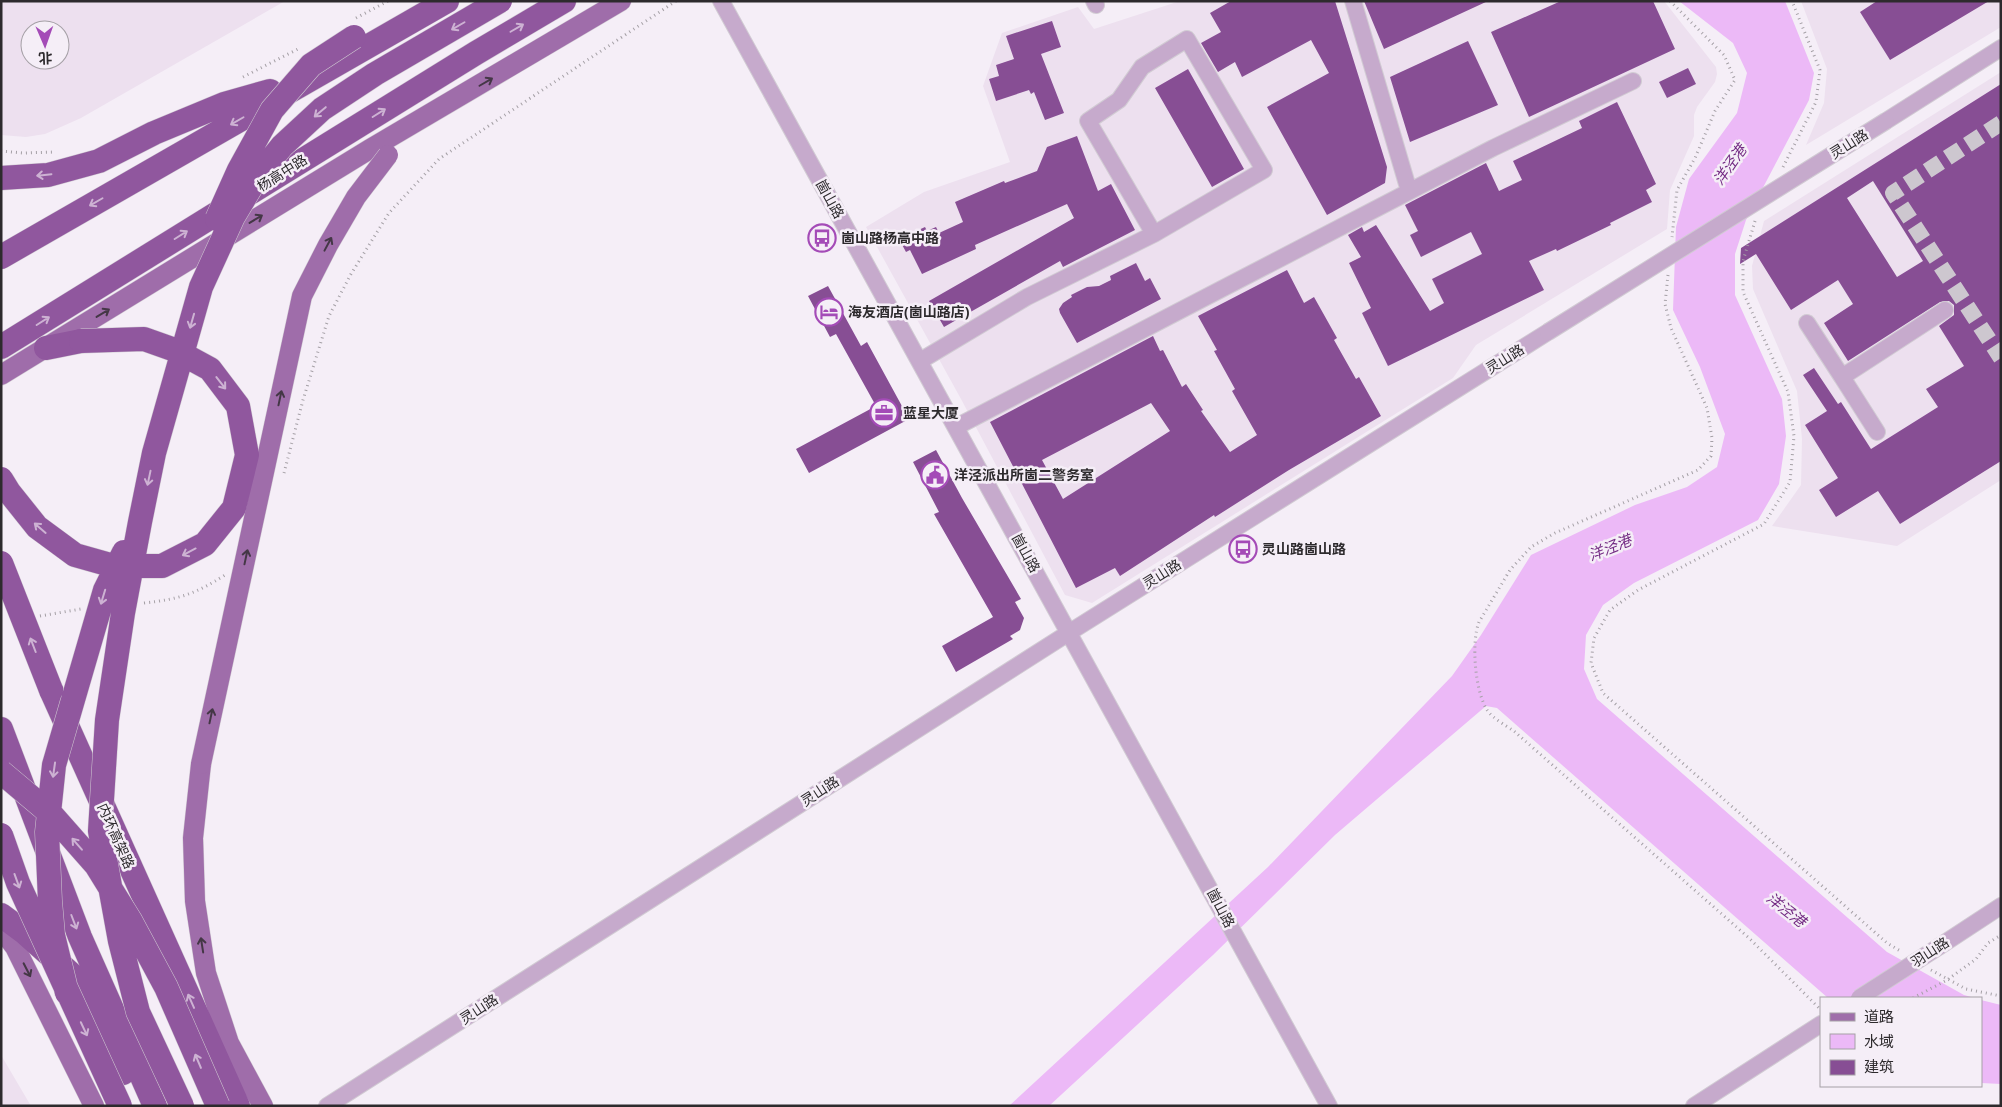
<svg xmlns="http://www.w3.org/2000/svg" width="2002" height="1107" font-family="'Open Sans','Noto Sans SC',sans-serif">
	<rect width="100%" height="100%" fill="#f5eef7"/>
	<path fill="#ede0ef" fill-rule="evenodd" d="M1,1H285L81,118L45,134L26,137L1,135ZM30,30H60V60H30Z
		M1180,1H1664L1716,67L1717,74L1715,82L1697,107L1694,115V136L1670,190L1667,229L1476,345L1453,378L1092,603L1065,595L961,399L866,227L924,192L1010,162L983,86L1002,33L1078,7L1094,29Z
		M1801,1H2001V27L1806,145L1824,103L1827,69Z
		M2001,72V480L1897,546L1772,526L1801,485L1802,439L1797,391L1753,289L1752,266L1764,221Z
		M1,1055L31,1106H1Z"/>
	<path fill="#ecb9f7" d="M1679,1H1785L1814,73L1809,100L1746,220L1735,254V295L1782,399L1786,436L1779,484L1758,520L1634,583L1603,605L1586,635L1584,669L1597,699L1887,952L1964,995L1975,998H1828L1497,708L1486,706L1335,835L1213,955L1049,1106H1009L1268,867L1452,676L1481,635L1531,555L1635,505L1687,487L1717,467L1725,434L1700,367L1673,310L1676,227L1689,179L1737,113L1747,73L1733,43Z
		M1981,1000L2001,1005V1084L1981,1083Z"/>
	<path fill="#874e94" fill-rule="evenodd" d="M1231,1H1335L1387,167L1385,183L1327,215L1267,107L1329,73L1311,40L1242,77L1235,62L1218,72L1201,43L1221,32L1210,13Z
		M1364,1H1488L1384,49Z
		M1561,1H1653L1675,49L1529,117L1491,32Z
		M1877,1H1989L1890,60L1860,12Z
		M1052,21L1061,47L1041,54L1064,113L1045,120L1034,92L1031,94L1029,90L996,101L989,79L999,76L996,65L1014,59L1006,36Z
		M1468,41L1498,105L1410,142L1390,77Z
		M1688,68L1696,84L1667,98L1659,82Z
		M1188,69L1244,169L1212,187L1155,88Z
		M2001,84V461L1900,524L1878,491L1836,517L1819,490L1838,478L1805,425L1827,411L1803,375L1814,368L1838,404L1841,402L1871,449L1938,407L1926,389L1964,366L1939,326L1954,315V305L1949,301L1940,302L1848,361L1824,323L1853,304L1838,280L1791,310L1756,254L1740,264L1741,248ZM1873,181L1923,261L1897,277L1847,198Z
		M1617,102L1656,184L1646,190L1652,202L1610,223L1611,225L1557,251L1556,249L1529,261L1544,290L1388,366L1362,313L1371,308L1349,263L1361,257L1348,235L1362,227L1364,232L1376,225L1430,311L1444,303L1432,279L1482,254L1471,232L1421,257L1410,235L1418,231L1405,205L1486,163L1499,191L1522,180L1513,161L1582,128L1579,121Z
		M1077,136L1098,191L1111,184L1135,230L1063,267L1060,261L944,327L929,301L1074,218L1067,204L975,245L976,249L922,274L910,250L906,252L899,239L925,227L927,231L936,227L939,233L963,222L955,202L1004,181L1005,183L1037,171L1047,147Z
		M1136,263L1145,281L1150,278L1161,299L1077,343L1060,313L1059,309L1063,303L1072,297L1071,295L1087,287L1099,286L1111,280L1110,276Z
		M1287,270L1304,303L1314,297L1337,338L1334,340L1356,379L1359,377L1381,416L1289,470L1215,517L1214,515L1120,576L1115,568L1076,588L990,422L1153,336L1160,351L1163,350L1182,387L1186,384L1203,410L1201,411L1230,452L1257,435L1232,391L1235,389L1214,351L1217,350L1198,316ZM1151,403L1170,431L1063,499L1042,460Z
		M828,286L861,346L867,342L909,419L809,473L796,449L876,406L836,334L830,337L808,296Z
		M936,450L962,498L1021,599L1015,602L1024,618L1020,630L1010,636L1013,639L956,672L942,646L993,617L934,514L939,512L913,462Z"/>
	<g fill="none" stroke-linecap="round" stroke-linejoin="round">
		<path stroke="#cdc7cf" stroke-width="16" stroke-dasharray="16 8" stroke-linecap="butt" d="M2001,123L1893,193L2001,358"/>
		<g stroke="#d1cbd3" stroke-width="18">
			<path id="minor" d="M721,1L1329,1106
				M1094,1L1096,5
				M1353,1L1409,191
				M1886,121L2001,48
				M1807,323L1842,377
				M920,361L1027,297L1154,234L1264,170L1187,39L1142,67L1119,100L1088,121L1154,234
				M956,427L1493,148L1633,81
				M1877,432L1842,377L1945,310
				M1940,946L2001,906
				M327,1106L1070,632L1548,332
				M1694,1106L1821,1024"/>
		</g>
		<g stroke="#d1cbd3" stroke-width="21">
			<path id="major" d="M1,375L370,149L621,1
				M201,764L193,838L195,901L206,973L229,1043L263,1106
				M1,929L15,947L94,1106"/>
		</g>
		<g stroke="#d1cbd3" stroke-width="25">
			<path id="highway" d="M1,178L48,175L99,161L154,133L224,104L270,91
				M1,257L447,1
				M1,347L476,53L564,1
				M46,348L81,341
				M51,690L238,1106
				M1,729L80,937L155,1106
				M1,915L24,932L71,974L94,1014L123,1073"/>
		</g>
		<path stroke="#a5a0a6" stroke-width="3" stroke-dasharray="1 4" stroke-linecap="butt" d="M1670,1L1724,55L1735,80L1715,111L1695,158L1677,190L1672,237
			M356,18L388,1
			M243,77L298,49
			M1,151L23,153L55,152
			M1783,167L1816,102L1820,70L1792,1
			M1755,221L1743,261V292L1788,392L1794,436L1790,482L1764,524L1638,590L1610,610L1594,638L1591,663L1603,693L1887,943L1902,952
			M1668,275L1665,304L1671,328L1707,408L1712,438L1711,456L1698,470L1555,533L1531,547L1510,570L1479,622C1471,642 1475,691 1487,710C1492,718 1507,726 1515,732L1749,938L1820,1009
			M284,473L303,400L329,316L351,274L389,213L439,159L676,1
			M144,603C180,599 195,594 225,575
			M40,616L81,609
			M1931,970L1966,989L2001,996
			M1913,998L1947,980L1976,959L1988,943L2001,935"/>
		<use href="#minor" stroke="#c6aacc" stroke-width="16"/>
		<use href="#major" stroke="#9f6daa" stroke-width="20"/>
		<use href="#highway" stroke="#90579e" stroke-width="24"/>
		<g stroke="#d1cbd3" stroke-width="18" stroke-linecap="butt">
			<path id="minor-bridge" d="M1548,332L1886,121
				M1859,998L1940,946"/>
		</g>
		<g stroke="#d1cbd3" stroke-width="21" stroke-linecap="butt">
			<path id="major-bridge" d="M201,764L302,296L328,245L356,197L388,155"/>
		</g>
		<g stroke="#d1cbd3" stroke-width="25" stroke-linecap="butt">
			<path id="highway-bridge" d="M217,219L239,170L272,110L311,65L354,37
				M1,479L9,492L37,527L75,555L114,566H162L205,544L234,508L247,455L238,406L210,369L175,350L144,339L81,341
				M1,563L51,690
				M1,772L51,814L96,865L130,920L166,987L218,1106
				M1,835L18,883L120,1106
				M67,993L53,935L50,901L47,832L54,765L105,590L124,552
				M182,1106L138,1012L120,941L100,831L107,720L123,613L140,522L154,453L201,287L233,217L257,177L282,146L322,109L375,74L500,1"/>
		</g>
		<use href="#minor-bridge" stroke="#c6aacc" stroke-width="16"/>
		<use href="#major-bridge" stroke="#9f6daa" stroke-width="20"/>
		<use href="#highway-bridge" stroke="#90579e" stroke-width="24"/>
	</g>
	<defs><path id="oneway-shaft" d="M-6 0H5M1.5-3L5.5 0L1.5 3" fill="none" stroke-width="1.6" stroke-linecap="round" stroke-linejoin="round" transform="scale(1.25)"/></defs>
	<g stroke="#cdb2d3">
		<use href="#oneway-shaft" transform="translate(458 26) rotate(150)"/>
		<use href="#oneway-shaft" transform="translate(517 28) rotate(-30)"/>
		<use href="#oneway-shaft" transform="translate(320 112) rotate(140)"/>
		<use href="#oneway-shaft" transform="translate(379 113) rotate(-32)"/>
		<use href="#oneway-shaft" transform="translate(237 121) rotate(150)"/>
		<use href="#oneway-shaft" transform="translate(44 175) rotate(174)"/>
		<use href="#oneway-shaft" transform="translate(96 202) rotate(150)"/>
		<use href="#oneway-shaft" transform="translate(181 235) rotate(-32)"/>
		<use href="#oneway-shaft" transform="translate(43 321) rotate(-32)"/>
		<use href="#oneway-shaft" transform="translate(192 321) rotate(106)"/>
		<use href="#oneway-shaft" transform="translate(221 383) rotate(52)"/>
		<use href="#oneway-shaft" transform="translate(149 478) rotate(102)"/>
		<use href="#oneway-shaft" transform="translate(40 528) rotate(-139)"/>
		<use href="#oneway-shaft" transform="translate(189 552) rotate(152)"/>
		<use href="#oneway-shaft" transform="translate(103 597) rotate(107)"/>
		<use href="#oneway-shaft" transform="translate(33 645) rotate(-111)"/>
		<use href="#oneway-shaft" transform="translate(54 770) rotate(98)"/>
		<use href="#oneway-shaft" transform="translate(77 844) rotate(-131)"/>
		<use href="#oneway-shaft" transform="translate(17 881) rotate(70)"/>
		<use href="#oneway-shaft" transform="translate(74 922) rotate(69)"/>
		<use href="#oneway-shaft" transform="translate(191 1001) rotate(-114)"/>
		<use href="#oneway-shaft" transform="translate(84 1029) rotate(65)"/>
		<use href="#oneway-shaft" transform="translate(198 1061) rotate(-113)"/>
	</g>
	<g stroke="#443746">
		<use href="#oneway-shaft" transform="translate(486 82) rotate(-30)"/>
		<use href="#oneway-shaft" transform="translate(256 219) rotate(-31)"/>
		<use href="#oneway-shaft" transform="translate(328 244) rotate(-62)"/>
		<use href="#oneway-shaft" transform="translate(103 313) rotate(-31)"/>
		<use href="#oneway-shaft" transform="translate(280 398) rotate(-78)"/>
		<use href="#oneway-shaft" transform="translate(246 557) rotate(-78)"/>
		<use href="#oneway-shaft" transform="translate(211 716) rotate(-78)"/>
		<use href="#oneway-shaft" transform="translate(202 945) rotate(-99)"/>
		<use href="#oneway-shaft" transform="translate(27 970) rotate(63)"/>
	</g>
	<defs>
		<g id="bus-ring" transform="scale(1.4375)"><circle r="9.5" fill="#f5eef7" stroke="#a44bb7" stroke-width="1.5"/><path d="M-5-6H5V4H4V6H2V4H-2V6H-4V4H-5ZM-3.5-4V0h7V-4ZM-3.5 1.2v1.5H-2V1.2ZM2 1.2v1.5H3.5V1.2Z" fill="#a44bb7"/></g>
		<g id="hotel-ring" transform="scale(1.4375)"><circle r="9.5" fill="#f5eef7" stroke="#a44bb7" stroke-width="1.5"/><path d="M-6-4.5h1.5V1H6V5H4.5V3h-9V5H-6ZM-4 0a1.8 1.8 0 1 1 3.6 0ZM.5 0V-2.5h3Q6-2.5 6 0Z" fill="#a44bb7"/></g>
		<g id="office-ring" transform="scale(1.4375)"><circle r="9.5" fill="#f5eef7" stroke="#a44bb7" stroke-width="1.5"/><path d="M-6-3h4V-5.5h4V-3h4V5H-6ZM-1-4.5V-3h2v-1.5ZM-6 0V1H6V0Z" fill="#a44bb7"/></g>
		<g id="civic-ring" transform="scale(1.4375)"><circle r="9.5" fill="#f5eef7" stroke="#a44bb7" stroke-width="1.5"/><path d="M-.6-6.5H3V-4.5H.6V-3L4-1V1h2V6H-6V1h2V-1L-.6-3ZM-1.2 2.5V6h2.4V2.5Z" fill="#a44bb7"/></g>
	</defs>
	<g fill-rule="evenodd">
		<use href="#bus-ring" x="822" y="238"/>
		<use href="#hotel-ring" x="829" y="312"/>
		<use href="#office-ring" x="884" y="413"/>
		<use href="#civic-ring" x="935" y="475"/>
		<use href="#bus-ring" x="1243" y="549"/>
	</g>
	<g text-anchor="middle" stroke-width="5" stroke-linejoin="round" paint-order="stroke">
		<g font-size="14" fill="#2d2a2d" stroke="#f5eef7">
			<text transform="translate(1849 144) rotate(-32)" y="5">灵山路</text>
			<text transform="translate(282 173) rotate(-32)" y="5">杨高中路</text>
			<text transform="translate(830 199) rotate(61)" y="5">崮山路</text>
			<text transform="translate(1505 359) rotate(-32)" y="5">灵山路</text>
			<text transform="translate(1026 553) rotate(61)" y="5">崮山路</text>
			<text transform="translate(1162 574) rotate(-32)" y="5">灵山路</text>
			<text transform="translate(820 791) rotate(-33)" y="5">灵山路</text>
			<text transform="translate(116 836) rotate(66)" y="5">内环高架路</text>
			<text transform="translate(1221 908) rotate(62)" y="5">崮山路</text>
			<text transform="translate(1930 952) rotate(-33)" y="5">羽山路</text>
			<text transform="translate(479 1009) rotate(-33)" y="5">灵山路</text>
		</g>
		<g font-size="14" font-weight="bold" fill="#2d2a2d" stroke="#f5eef7" text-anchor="start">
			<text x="841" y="243">崮山路杨高中路</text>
			<text x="848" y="317">海友酒店(崮山路店)</text>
			<text x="903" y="418">蓝星大厦</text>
			<text x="954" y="480">洋泾派出所崮二警务室</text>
			<text x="1262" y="554">灵山路崮山路</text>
		</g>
		<g font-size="15" font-style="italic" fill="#732a83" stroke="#f5eef7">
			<text transform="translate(1730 165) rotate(-55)" y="5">洋泾港</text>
			<text transform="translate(1610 548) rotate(-22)" y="5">洋泾港</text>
			<text transform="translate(1786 910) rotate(38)" y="5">洋泾港</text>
		</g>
	</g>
	<rect width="2002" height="1107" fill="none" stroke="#2d2a2d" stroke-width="5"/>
	<rect x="1820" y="997" width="162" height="90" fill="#f5eef7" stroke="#a5a0a6"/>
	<rect x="1830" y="1013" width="25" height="8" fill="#9f6daa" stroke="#a5a0a6"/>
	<text x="1864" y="1022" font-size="15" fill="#2d2a2d">道路</text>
	<rect x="1830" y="1034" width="25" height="15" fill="#ecb9f7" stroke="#a5a0a6"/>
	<text x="1864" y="1047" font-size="15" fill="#2d2a2d">水域</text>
	<rect x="1830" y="1060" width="25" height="15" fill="#874e94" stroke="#a5a0a6"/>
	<text x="1864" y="1072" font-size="15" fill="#2d2a2d">建筑</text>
	<g transform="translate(45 45) rotate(178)"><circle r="24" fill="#f5eef7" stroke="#a5a0a6"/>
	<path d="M0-4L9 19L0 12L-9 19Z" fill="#a44bb7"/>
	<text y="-8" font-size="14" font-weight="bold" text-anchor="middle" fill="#2d2a2d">北</text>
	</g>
</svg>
